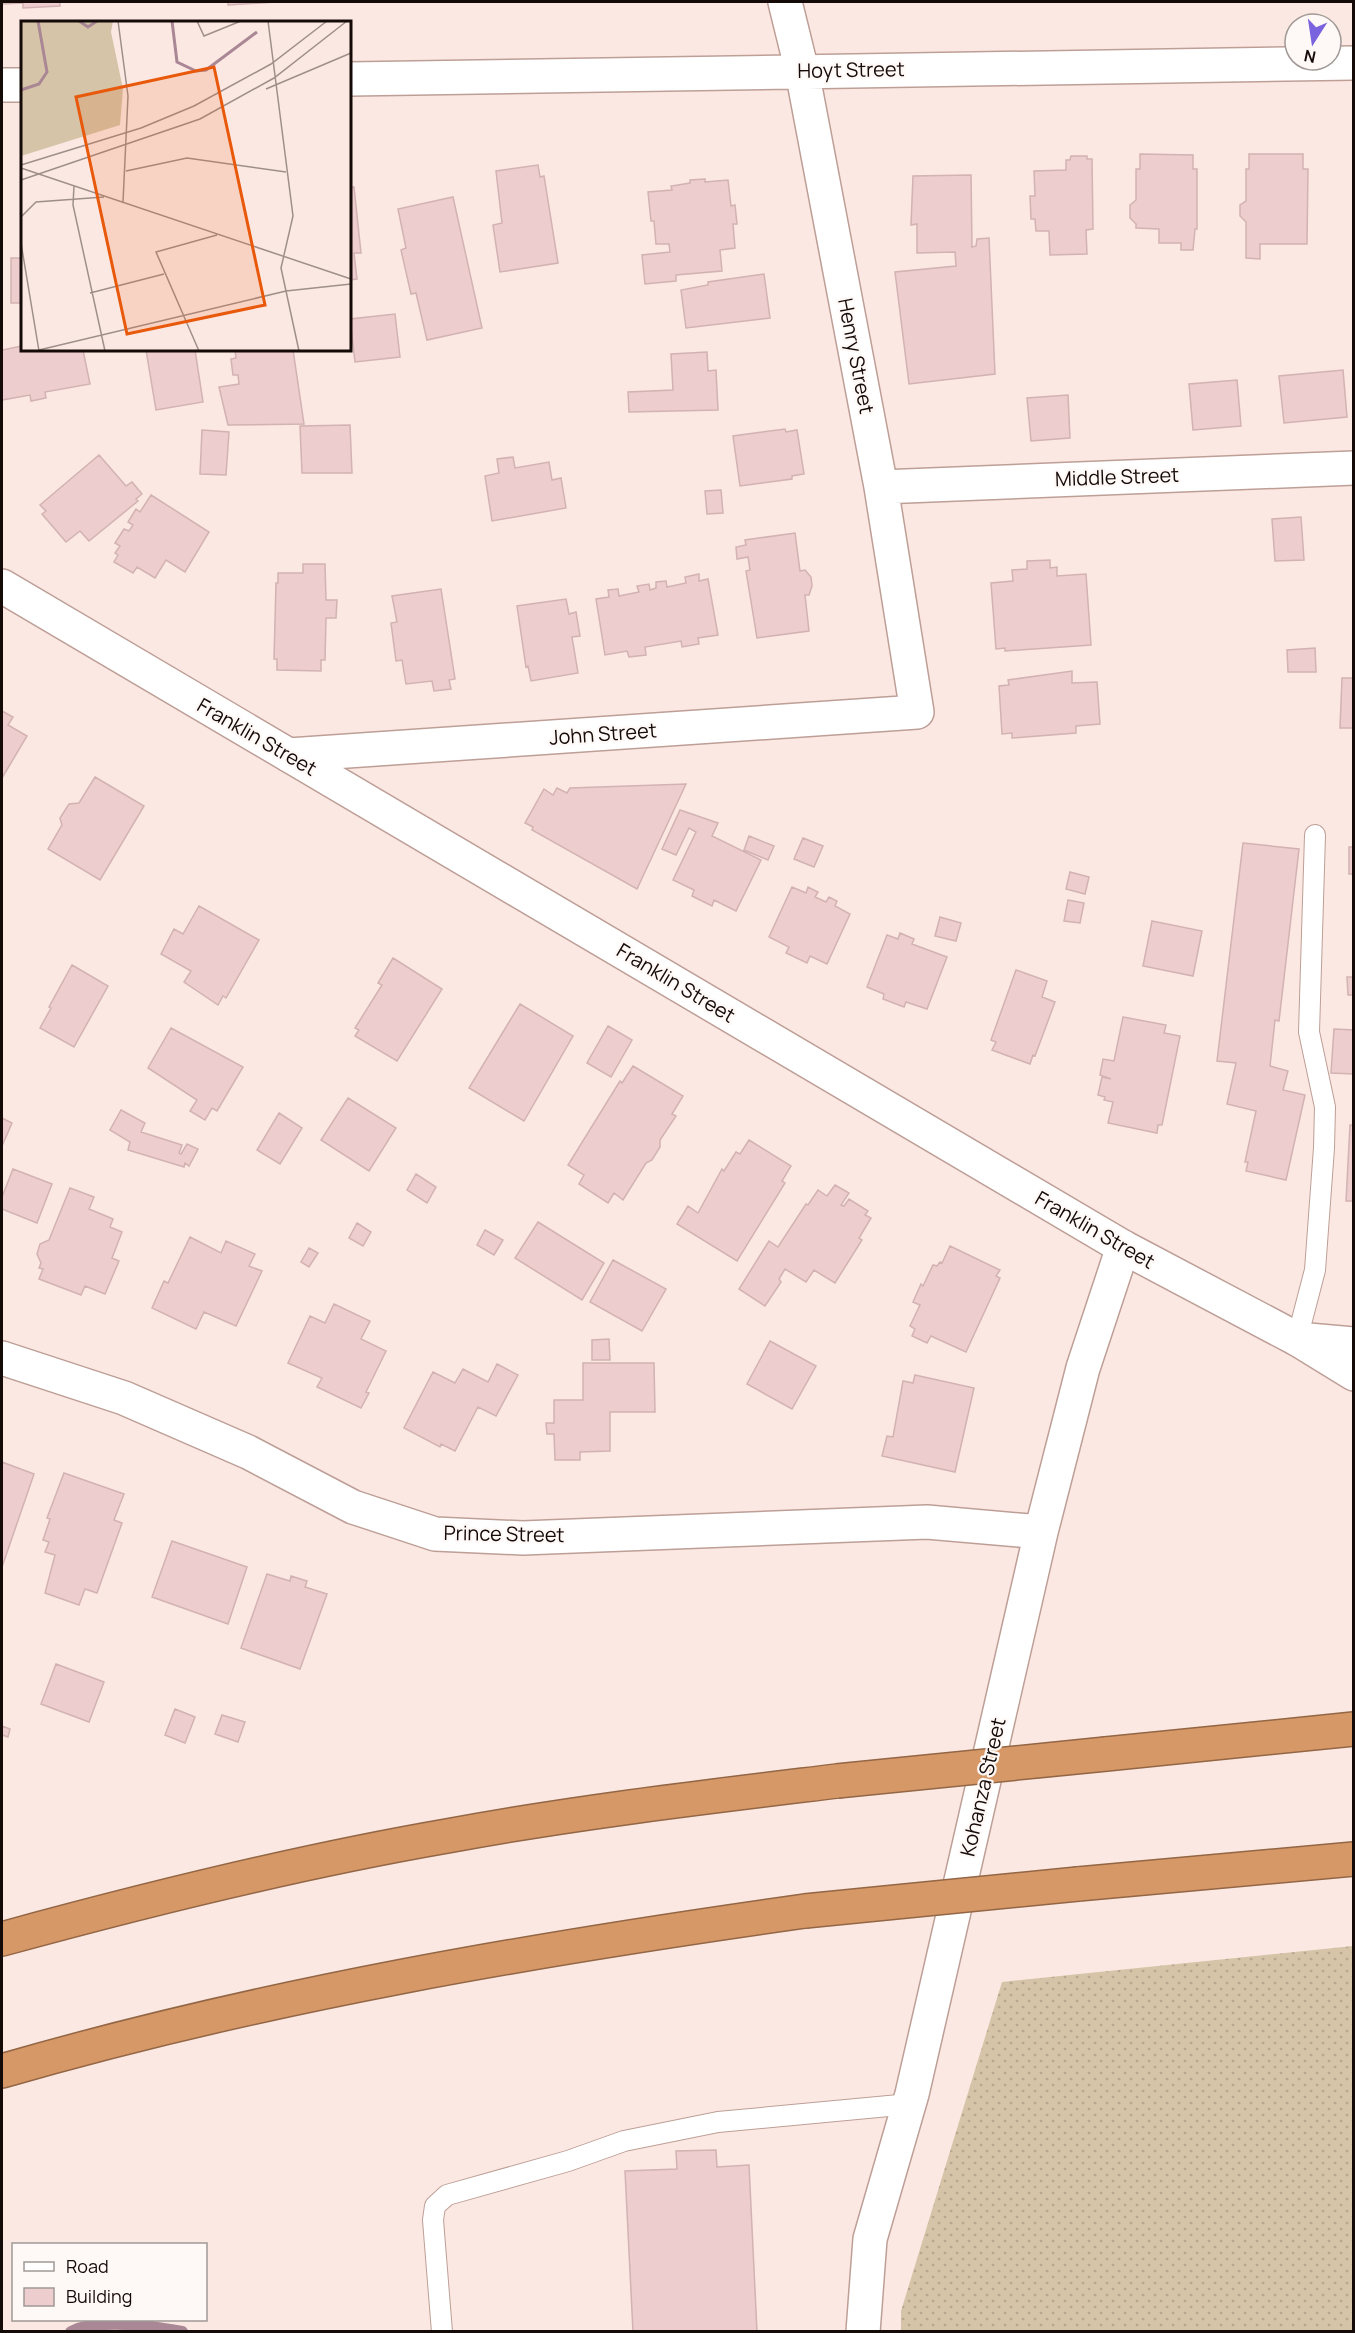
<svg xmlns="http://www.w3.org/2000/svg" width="1355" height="2333" font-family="Manrope,sans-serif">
	<defs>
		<pattern id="grass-dots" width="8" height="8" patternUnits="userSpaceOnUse" patternTransform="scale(1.5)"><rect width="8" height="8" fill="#d5c4a7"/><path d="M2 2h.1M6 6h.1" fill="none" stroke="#b6a78e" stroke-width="1.8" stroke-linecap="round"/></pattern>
	</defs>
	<rect width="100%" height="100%" fill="#fbe8e2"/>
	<path fill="url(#grass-dots)" d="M1353,1946V2331H901V2311L1002,1982Z"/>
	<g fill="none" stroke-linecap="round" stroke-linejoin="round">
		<path stroke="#aa8794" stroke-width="12" d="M71,2332C101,2317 150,2326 182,2332"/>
	</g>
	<path fill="#eecdce" stroke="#d2b2b3" stroke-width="1.5" d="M2,2H60V6L23,8V3L2,4Z
		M228,2H276L228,5Z
		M1140,154L1193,155V169H1197V229H1195L1193,250H1181V243H1159V229L1136,228V224L1130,218V205L1136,200V169H1140Z
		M1249,154H1303V169H1308L1307,244H1260V259L1246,258V222L1240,216V205L1246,201V169H1249Z
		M1071,156H1087V159H1092L1093,229L1086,230L1087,254L1050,255L1049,231H1036L1035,219H1031L1030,196H1035L1034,171L1066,170V160H1070Z
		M538,165L540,177L544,176L558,263L500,272L493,225L502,223L496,171Z
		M971,175L972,247L976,246L977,239L989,238L995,374L909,384L895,272L956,266L955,252L917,253V224L911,225L913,176Z
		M705,179V182L728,180L731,206L735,205L737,224H733L735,248L720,250L722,271L676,275V281L645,284L642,255L670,252L669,244H656L654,221H651L648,192L672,190L671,186L690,183V180Z
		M350,182V187H354L361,253H354L357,279L350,280Z
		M453,197L482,328L427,340L416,293L411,294L401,250L406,248L398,209Z
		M11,258H22V303H11Z
		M764,274L770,318L686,328L681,290L708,285V282Z
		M395,314L400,357L355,362L350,319Z
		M22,346V350H83L90,384L45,392L46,398L31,401L30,395L2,400V350Z
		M146,350H195L203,402L156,410Z
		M235,350H293L304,424L228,425L219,387L239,384L238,375H233L231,359L236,358Z
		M707,352L708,371L716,370L718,410L629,412L628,392L673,390L671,354Z
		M1343,370L1347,417L1284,423L1279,376Z
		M1237,380L1241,426L1193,430L1189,384Z
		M1068,395L1070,438L1031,441L1027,398Z
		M350,425L352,473H302L300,426Z
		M785,429L786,432L797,430L804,474L792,476V479L740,486L733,436Z
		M202,430L229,432L226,475L200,474Z
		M99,455L126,486L132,482L142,494L136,499L138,501L89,541L80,531L66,542L42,514L46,511L40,505Z
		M513,457L515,468L549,462L552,480L561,478L566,508L492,521L485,476L499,473L497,459Z
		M721,490L723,513L707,514L705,491Z
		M151,495L209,532L185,572L166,560L155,578L137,567L133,573L114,562L118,555L115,553L120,546L115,543L124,529L129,531L133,525L128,522L136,509L140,512Z
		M1301,517L1304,560L1275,561L1272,519Z
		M795,533L800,571L805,570L811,577L812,586L809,595H805L809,631L757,638L746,571L750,570L748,557L737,559L736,547L746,545L745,540Z
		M1050,560V568L1057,567V576L1086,574L1091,645L1005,651V648L996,649L991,583L1013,581L1012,570L1027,569V561Z
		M303,564H325L326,600H337L336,618H326L325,660H321V671L277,670V659H274L276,583H278V573H303Z
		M699,574V581L708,579L718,635L698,638L699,644L682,647L681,641L645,647L646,655L629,657L627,651L605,655L596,599L609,597L608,590L618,589L619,596L639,592L637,586L649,584L650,590L656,588V582L666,581L667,587L686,583L685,577Z
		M441,589L455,679L449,680L451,689L434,691L432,681L406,684L402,660L396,661L391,623L397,622L392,596Z
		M566,599L569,614L576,612L580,636L572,637L578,673L531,681L528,666L526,667L517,606Z
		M1315,648L1316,672H1288L1287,650Z
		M1072,671V683L1097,682L1100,724L1076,726V733L1012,738V733L1002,734L999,686L1009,685L1008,680Z
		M1342,678H1354V728H1340Z
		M2,711L13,717L8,725L27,736L2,778Z
		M95,777L144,806L100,880L48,849L62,825L60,818L69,804L79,803Z
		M686,784L637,889L532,830L533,827L525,823L544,789L553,795L557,788L567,793L570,788Z
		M680,810L718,823L712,836L761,860L736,911L714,900L712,906L692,896L694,890L673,880L696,832L689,828L676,855L662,849Z
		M749,836L774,846L768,860L744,850Z
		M803,838L823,846L814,867L794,859Z
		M1243,843L1299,849L1279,1021L1275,1020L1270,1066L1288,1071L1283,1090L1305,1095L1286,1180L1246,1171L1248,1162H1245L1256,1111L1227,1104L1236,1063L1217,1061Z
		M1349,847H1354V874H1349Z
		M1070,872L1089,877L1085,894L1066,889Z
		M792,887L806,893L808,887L818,892L815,897L826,902L829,897L837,901L835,906L850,914L827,964L810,956L807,963L786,953L789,947L769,937Z
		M1068,900L1084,903L1080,923L1064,921Z
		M199,906L259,940L226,998L223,996L218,1005L184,982L191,971L161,954L174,929L183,934Z
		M940,917L961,923L956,941L935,936Z
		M1152,921L1202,931L1193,976L1143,966Z
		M900,933L914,939L912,944L947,957L927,1009L906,1002L904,1007L883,999L884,994L867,987L887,935L898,939Z
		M393,958L442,989L397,1061L355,1036L359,1030L355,1028L382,985L378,983Z
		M72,965L108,986L74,1047L40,1028L51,1008L49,1007Z
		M1016,970L1047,981L1042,997L1055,1002L1035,1056L1033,1055L1030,1064L992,1050L996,1042L991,1040Z
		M1347,977H1354V995H1348Z
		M520,1004L573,1036L524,1121L469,1088Z
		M1123,1017L1166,1025L1164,1033L1180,1036L1162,1125H1158L1157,1133L1108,1123L1113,1102L1104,1100L1105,1097L1098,1095L1102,1077L1111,1079L1100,1075L1103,1059L1114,1061Z
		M608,1026L632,1040L611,1077L587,1063Z
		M171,1028L243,1067L217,1111L212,1108L205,1120L190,1111L197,1100L148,1068Z
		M1334,1029L1354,1030V1074L1331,1073Z
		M633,1066L683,1096L672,1114L676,1116L660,1140V1147L652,1160L646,1163L623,1200L614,1193L608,1203L579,1184L584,1175L568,1165L620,1081L622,1083Z
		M348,1098L396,1128L369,1171L321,1140Z
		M121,1110L145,1123L141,1132L182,1145L179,1153L181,1154L187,1144L198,1149L189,1166L185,1163L184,1167L128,1150L130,1142L110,1130Z
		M279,1113L302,1128L280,1164L257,1150Z
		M2,1118L12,1123L2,1146Z
		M1350,1125H1354V1201H1346Z
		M749,1140L791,1166L782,1181L785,1183L737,1261L677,1224L688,1206L698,1213L722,1169L724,1171L736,1152L740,1154Z
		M13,1169L52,1184L37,1223L2,1209V1197Z
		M416,1174L436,1187L427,1203L407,1190Z
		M835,1185L849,1193L841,1205L844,1206L849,1199L868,1211L865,1215L871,1218L859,1238L862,1240L835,1283L814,1270L806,1282L785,1269L779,1279L781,1282L765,1306L739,1289L769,1241L778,1247L806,1204L808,1205L818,1190L827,1196Z
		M70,1188L94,1197L89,1209L113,1219L110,1227L122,1232L112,1258L119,1261L105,1294L85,1286L81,1295L39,1279L43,1269L39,1268L41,1263L37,1254L40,1244L49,1240Z
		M538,1222L604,1263L582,1300L515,1258Z
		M357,1223L371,1232L363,1246L349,1238Z
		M485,1230L503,1240L494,1255L477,1245Z
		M190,1237L221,1253L226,1241L255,1254L249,1266L262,1271L236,1326L204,1312L196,1329L152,1308L164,1281L168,1283Z
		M950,1246L1000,1270L996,1276L1000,1278L966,1352L931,1336L927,1343L912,1336L915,1329L910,1326L920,1305L913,1302L921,1284L923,1286L933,1265L937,1266L940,1262L942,1263Z
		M309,1248L318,1253L309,1267L301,1262Z
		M613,1260L666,1289L642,1331L590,1302Z
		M334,1304L370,1321L361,1339L386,1351L366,1392L369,1393L361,1408L317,1387L322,1378L288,1363L310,1316L325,1323Z
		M609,1339L610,1360H592V1340Z
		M770,1341L816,1366L792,1409L747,1384Z
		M583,1363H654L655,1412H610V1451L580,1452V1460H555L554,1434H547L546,1423H554V1400H583Z
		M497,1364L518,1375L496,1416L478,1407L455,1451L441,1444L440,1447L404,1428L433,1372L455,1383L463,1369L488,1382Z
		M915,1375L974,1388L955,1472L882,1456L887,1436L893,1437L903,1381L913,1383Z
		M2,1462L34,1474L2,1567Z
		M64,1473L124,1494L114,1520L122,1523L97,1593L85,1589L79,1605L45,1593L55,1555L45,1552L49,1542L43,1540L50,1519L47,1518Z
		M172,1541L247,1567L228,1624L152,1597Z
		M267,1574L290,1581L291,1576L307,1581L305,1587L327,1594L300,1669L241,1648Z
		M56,1664L104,1682L89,1722L41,1704Z
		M175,1709L195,1717L185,1743L165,1735Z
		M222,1715L245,1722L238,1742L215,1734Z
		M2,1726L10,1729L8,1737L2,1735Z
		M716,2150L717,2167L749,2165L757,2332H633L625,2171L677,2169L676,2151Z"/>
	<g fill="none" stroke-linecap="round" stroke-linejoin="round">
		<g stroke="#bd9f97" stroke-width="22">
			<path id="lane" d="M1297,1339L1315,1270L1324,1148L1325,1107L1309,1032L1315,835
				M442,2332L433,2220L435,2206L447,2195L568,2161L624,2141L718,2122L910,2104"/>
		</g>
		<g stroke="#bd9f97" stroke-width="36">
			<path id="street" d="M350,79L1354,63
				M2,85H22
				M881,487L1354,468
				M289,755L917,712L881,487L802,71L785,2
				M1297,1339L1354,1344
				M2,1358L124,1398L248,1452L353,1507L435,1534L523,1538L927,1522L1041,1532
				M863,2332L870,2239L912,2094L1041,1532L1083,1368L1123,1247"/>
		</g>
		<g stroke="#bd9f97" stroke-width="36">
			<path id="secondary" d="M2,586L1123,1247L1297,1339L1354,1374"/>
		</g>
		<g stroke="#936645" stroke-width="36">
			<path id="highway" d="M1106,1754L1354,1729
				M1078,1884L1354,1859
				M2,1939C148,1899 297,1862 447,1836C576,1812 706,1797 837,1781
				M2,2071C264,1995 535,1949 805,1911"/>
		</g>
		<use href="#lane" stroke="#fff" stroke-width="20"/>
		<use href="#street" stroke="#fff" stroke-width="33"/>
		<use href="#secondary" stroke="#fff" stroke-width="33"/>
		<use href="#highway" stroke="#d79867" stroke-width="33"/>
		<g stroke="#936645" stroke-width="36" stroke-linecap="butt">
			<path id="highway-bridge" d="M837,1781L1106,1754
				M805,1911L1078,1884"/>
		</g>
		<use href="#highway-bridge" stroke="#d79867" stroke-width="33"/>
	</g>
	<g text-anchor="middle" stroke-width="4.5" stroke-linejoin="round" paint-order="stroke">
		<g font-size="20" fill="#140a07" stroke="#fef8f6">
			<text transform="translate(851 70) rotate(-1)" y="7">Hoyt Street</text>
			<text transform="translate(856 356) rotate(79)" y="7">Henry Street</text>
			<text transform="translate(1117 477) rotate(-2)" y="7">Middle Street</text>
			<text transform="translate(603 734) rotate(-4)" y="7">John Street</text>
			<text transform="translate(257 737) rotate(30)" y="7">Franklin Street</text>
			<text transform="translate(676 983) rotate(31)" y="7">Franklin Street</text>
			<text transform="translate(1095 1230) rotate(30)" y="7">Franklin Street</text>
			<text transform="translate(504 1534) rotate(1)" y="7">Prince Street</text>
			<text transform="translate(983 1787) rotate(-77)" y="7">Kohanza Street</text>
		</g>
	</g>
	<g transform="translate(21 21)">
		<rect width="330" height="330" fill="#fbe8e2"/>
		<path d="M0,0H92L90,11L102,68L99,104L0,135Z" fill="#d5c4a7"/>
		<path fill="none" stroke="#aa8794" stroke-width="3" d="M58,0L67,6L76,0M151,0L156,41L175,50L185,49L236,11M0,69L18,63L26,51L17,0"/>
		<path fill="none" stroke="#9f8f8a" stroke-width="1.5" d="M97,0L107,75L102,181M176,0L183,15L220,0M247,0L272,195L260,247L278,330M245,68L330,32M0,144L120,107L173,85L250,43L306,0M0,147L330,258M105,150L166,137L265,151M0,159L179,98L253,57L326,0M53,165L52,184L84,330M0,196L15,181L83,176M0,222L18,330M69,272L143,253M18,329L265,270L330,263M178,330L135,231L196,214"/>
		<path fill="#e8590c" fill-opacity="0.15" stroke="#e8590c" stroke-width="3" d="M193,46L244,284L106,313L55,76Z"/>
		<rect width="330" height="330" fill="none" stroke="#140a07" stroke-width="3"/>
	</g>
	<rect width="1355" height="2333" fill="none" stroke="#140a07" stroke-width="6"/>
	<rect x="12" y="2243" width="195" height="78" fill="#fef8f6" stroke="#a09996" stroke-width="1.5"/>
	<rect x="24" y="2262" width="30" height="9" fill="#ffffff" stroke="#a09996" stroke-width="1.5"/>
	<text x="66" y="2273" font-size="18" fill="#140a07">Road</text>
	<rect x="24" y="2288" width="30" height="18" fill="#eecdce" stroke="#a09996" stroke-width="1.5"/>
	<text x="66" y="2303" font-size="18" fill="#140a07">Building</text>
	<g transform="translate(1313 42) rotate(192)"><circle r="28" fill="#fef8f6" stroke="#a09996" stroke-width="1.5"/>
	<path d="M0-4.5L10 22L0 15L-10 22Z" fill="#7a63de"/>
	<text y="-9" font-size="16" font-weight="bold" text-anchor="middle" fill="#140a07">N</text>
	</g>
</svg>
